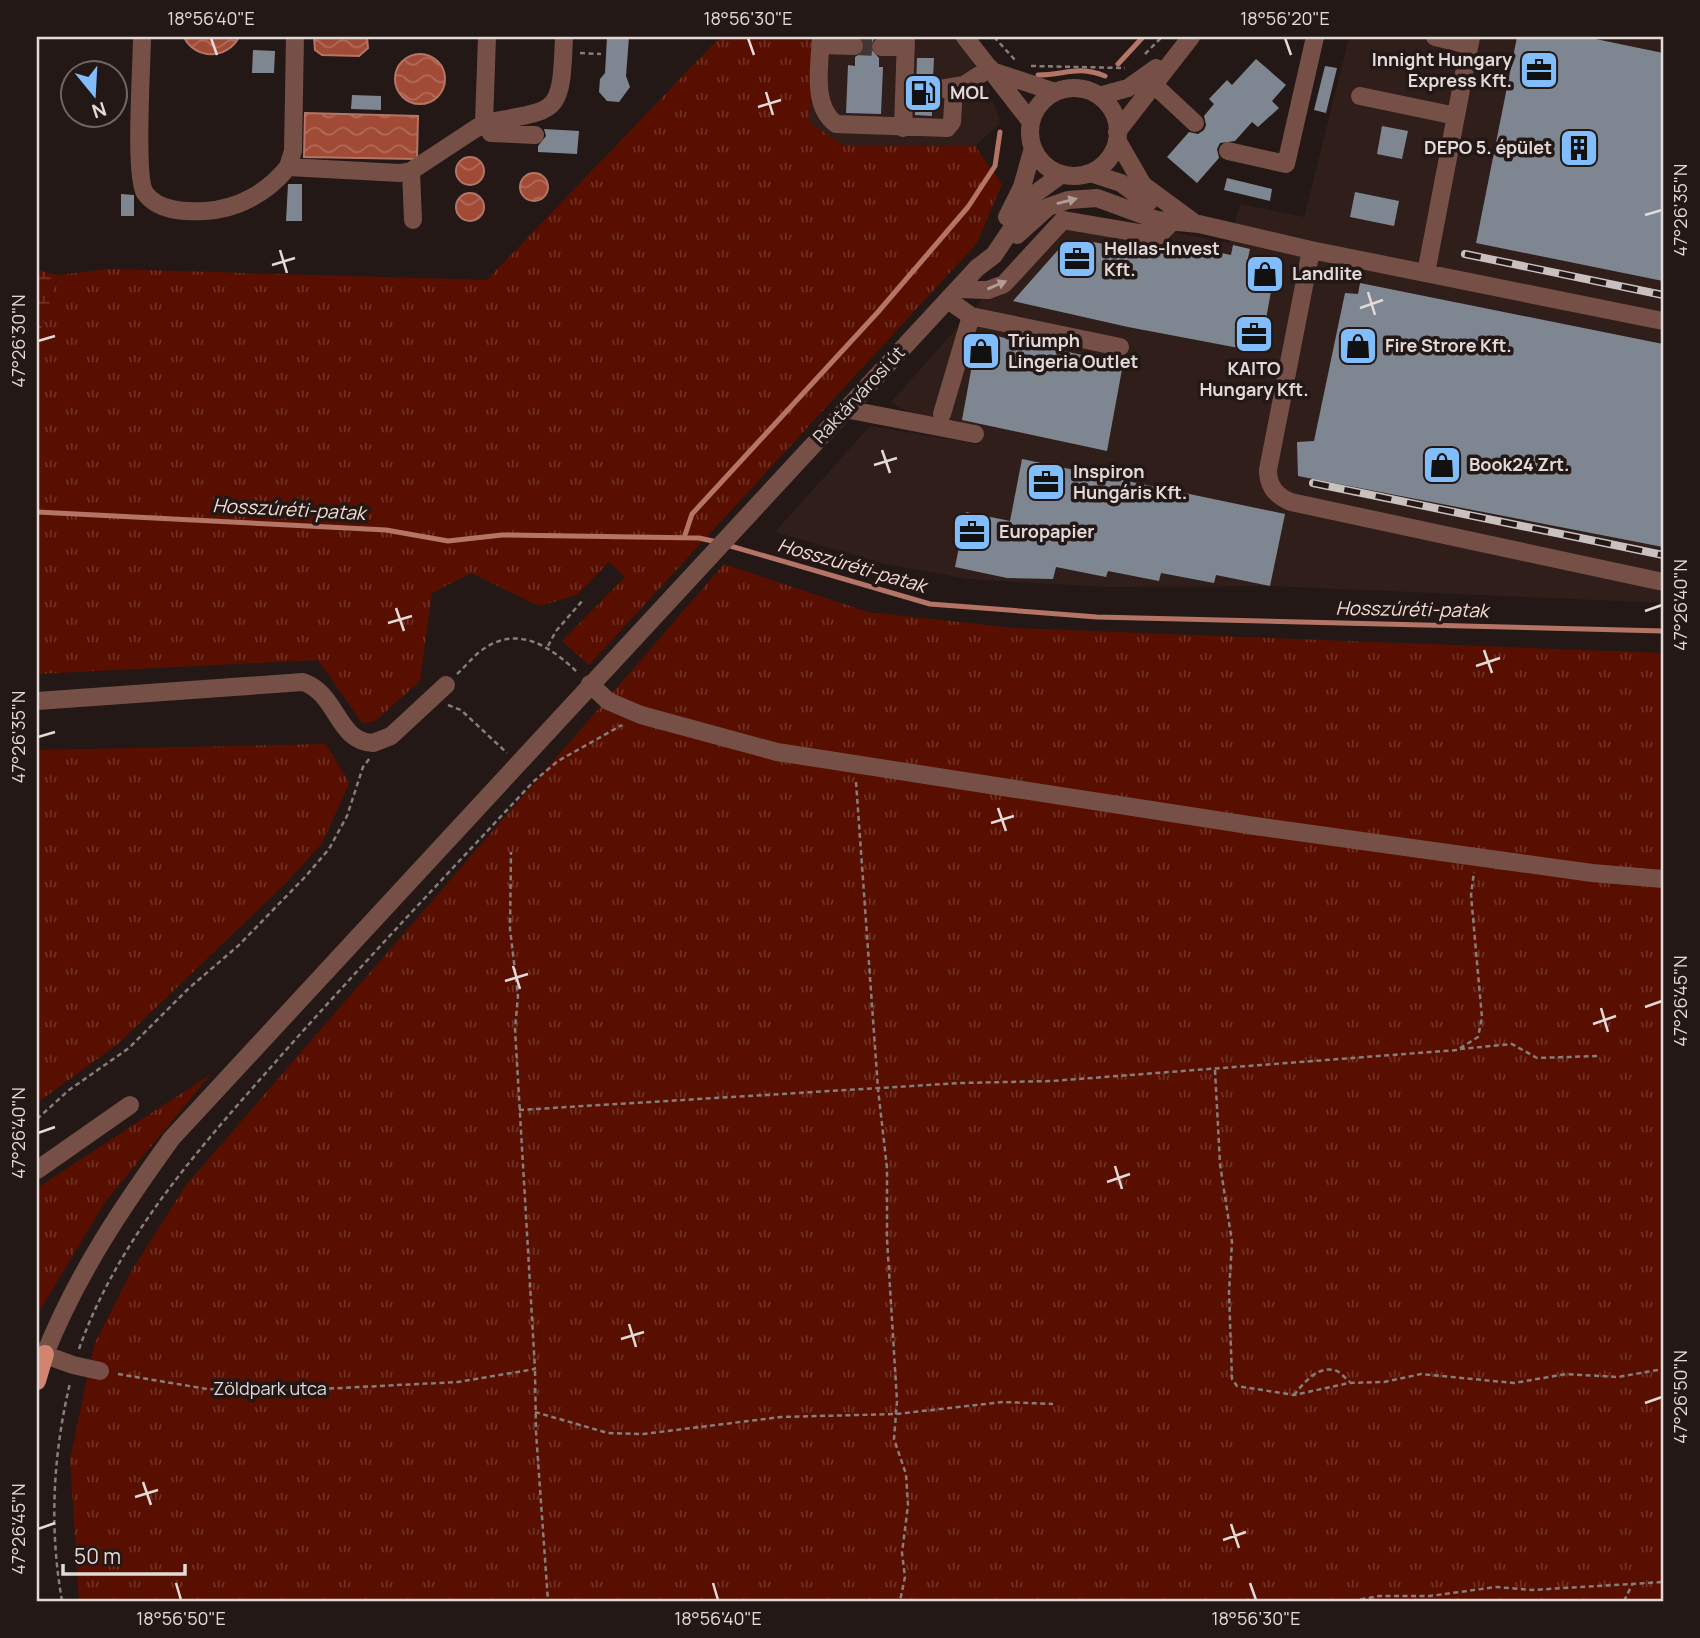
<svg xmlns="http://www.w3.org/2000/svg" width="1700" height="1638" font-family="Manrope,sans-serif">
	<defs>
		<pattern id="grass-tufts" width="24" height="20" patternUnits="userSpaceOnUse" patternTransform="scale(1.75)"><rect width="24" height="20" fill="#580f00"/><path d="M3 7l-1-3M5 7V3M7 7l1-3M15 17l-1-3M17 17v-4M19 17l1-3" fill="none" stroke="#703124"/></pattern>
		<pattern id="wetland-marsh" width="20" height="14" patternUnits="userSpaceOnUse" patternTransform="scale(1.75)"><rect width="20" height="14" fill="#580f00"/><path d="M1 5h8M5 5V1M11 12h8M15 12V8" fill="none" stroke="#703124"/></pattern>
		<pattern id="water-waves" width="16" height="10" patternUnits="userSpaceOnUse" patternTransform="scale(1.75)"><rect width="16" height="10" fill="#a14a35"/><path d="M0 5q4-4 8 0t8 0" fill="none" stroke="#b26c5b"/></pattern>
	</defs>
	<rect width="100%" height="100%" fill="#231815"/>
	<path fill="#301e1a" d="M813,37H954L960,42L988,88L1001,123L975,146L844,145L810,123Z
		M1349,37H1663V603L1270,586L1105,587L968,579L884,564L775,532L870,426L979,444L982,428L910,413L891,402L1062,210L1229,243L1240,204L1304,217Z"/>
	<path fill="url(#grass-tufts)" d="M720,37H813L810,123L844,145L975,146L1002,184L977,243L589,665L562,641L625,577L609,562L577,595L539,606L471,573L432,593L420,681L374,722L362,723L318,660L37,674V343L58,275L107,269L487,280Z
		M724,564L868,612L1013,628L1663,653V1601H79L70,1459L94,1345L132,1270L186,1185Z
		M326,744L349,783L323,842L288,881L119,1043L37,1103V750Z
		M211,1074L105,1202L37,1315V1188Z"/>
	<path fill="url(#wetland-marsh)" d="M37,270L58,275L37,343Z"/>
	<path fill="url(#water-waves)" stroke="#b47566" stroke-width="2" d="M184,37H239C227,60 195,60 184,37Z
		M314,37H367L368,48L359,56L322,55L315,50Z
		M395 79a25 25 0 1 1 50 0a25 25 0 1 1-50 0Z
		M305,113L418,116L417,159L304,157Z
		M456 171a14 14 0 1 1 28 0a14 14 0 1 1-28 0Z
		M520 187a14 14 0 1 1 28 0a14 14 0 1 1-28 0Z
		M456 207a14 14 0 1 1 28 0a14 14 0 1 1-28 0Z"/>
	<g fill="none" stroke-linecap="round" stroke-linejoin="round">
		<path stroke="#b47566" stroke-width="5" d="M1118,64L1143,37
			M1038,75C1065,75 1077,65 1105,76
			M37,512L386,530L448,541L502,535L699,538L717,542
			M684,538L692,514L878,312L968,207L995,166L1000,132
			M727,545L930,604L1097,617L1663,631"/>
	</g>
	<path fill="#7e8791" d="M607,37H629L626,76L630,87L619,102L607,101L599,92L600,79L605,73Z
		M861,37H875L870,48L879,58V67H883L881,114L846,113L848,65L855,66V57L864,51L865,46Z
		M1517,37H1586L1663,53V281L1476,243Z
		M253,50L275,51L274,73H252Z
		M917,58H934L933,79L926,82L923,91L932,101V116L915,115Z
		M1256,59L1286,85L1272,101L1279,108L1258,127L1252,122L1235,141L1220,143L1217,149L1219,158L1197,183L1167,157L1189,132L1198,134L1204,130L1206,125L1204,116L1214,104L1209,99L1227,80L1232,85Z
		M1325,66L1337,68L1326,113L1314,110Z
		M352,95L381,96V110L351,109Z
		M1382,126L1408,131L1402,159L1377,154Z
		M544,129L579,131L577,154L538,152V146L546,136Z
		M1227,178L1272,189L1270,201L1224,190Z
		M288,184H302V221H286Z
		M1355,192L1399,201L1394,226L1350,217Z
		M121,194L134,195V216H121Z
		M1082,240L1142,251L1144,245L1161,247L1168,242L1231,255L1233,245L1250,249L1248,258L1276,264L1260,352L1128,327L1013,301L1058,250L1066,257Z
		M1360,283L1663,344V547L1298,476L1297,442L1314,441L1345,293L1358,294Z
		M978,332L1123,364L1107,451L962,420Z
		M1022,459L1285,514L1270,586L1216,575L1214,583L1161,573L1159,581L1108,571L1106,577L1056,567L1053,579L1007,578L955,567L966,512L1010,521Z"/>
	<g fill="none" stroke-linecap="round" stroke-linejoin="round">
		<path stroke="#403532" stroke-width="18" stroke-dasharray="18 9" stroke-linecap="butt" d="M854,46L881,47
			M914,89L934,90"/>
		<path stroke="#877d7b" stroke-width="2.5" stroke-dasharray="5 3.5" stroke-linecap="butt" d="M994,37L1016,61
			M580,53L601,54
			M1145,54L1162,37
			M1031,66L1125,68
			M548,646L556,631L583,600
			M457,674C466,666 475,654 485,648C520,625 552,648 577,672
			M448,705L461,710L507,753
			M856,782L878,1089L887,1168V1239L897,1401L894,1439L906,1474L908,1505L902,1553L905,1577L900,1601
			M1460,1049L1512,1044L1537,1058L1599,1056
			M1215,1070L1220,1164L1232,1242L1229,1292L1232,1379L1237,1386L1294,1395L1349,1383L1384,1382L1421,1374L1514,1383L1566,1374L1618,1377L1663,1369
			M519,1110L961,1083L1052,1081L1457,1050L1478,1037L1482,1018L1471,895L1474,872
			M37,1119L69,1090L129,1048L188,989L239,945L305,877L329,849L347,816L363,767L370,758
			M79,1349C120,1233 206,1141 286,1050C367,959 451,870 534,781L558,761L622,725
			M535,1371L536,1432L548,1601
			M118,1374L207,1389L262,1392L458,1382L535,1369L515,1029L518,996L510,929L511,852
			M1294,1395C1304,1383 1318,1364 1337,1371C1341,1373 1346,1379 1350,1382
			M535,1412L608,1433L643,1434L781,1417L896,1414L1003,1402L1053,1404
			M62,1601C49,1527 53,1455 70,1383
			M1352,1601L1379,1596H1430L1496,1587L1532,1590L1663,1582
			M1624,1601L1633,1583"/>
		<path stroke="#765046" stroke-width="18" d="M142,37C142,64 134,176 145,193C158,211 184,212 205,211C238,209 267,193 288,167
			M295,37L293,151L288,167L400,173L411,171L484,123L491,133L535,135
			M487,37L484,123C559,109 561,117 564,37
			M821,37C820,64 811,106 836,124L947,128L952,122L954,89
			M965,37L1031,122
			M1435,37L1469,45
			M821,45L854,46
			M881,47H906
			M992,71L1055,92
			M1153,84L1195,123
			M1030 132a44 44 0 1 1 88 0a44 44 0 1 1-88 0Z
			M934,90L964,85L990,68
			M1099,96L1128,88L1156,68
			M1360,96L1456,116
			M903,128L906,37
			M1117,132L1191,37
			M1117,140L1143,185L1192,221
			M1228,151L1286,164L1315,37
			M411,171L413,220
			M1090,173L1121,183L1148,203
			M1007,217L1022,187L1033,148
			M1017,235L1048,207L1068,200L1097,198L1157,220L1199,224L1311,250L1663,321
			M1311,250L1268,470C1268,486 1276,496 1291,502L1663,582
			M1426,273L1471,37
			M958,289L988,290L1004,284L1063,220L1158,236L1173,221
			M948,300L971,316L1120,347
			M845,409L975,434
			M942,414L971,316
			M590,684L608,701L641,715L777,752L1255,826L1592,873L1663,879
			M37,701L303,682C338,694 337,742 373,743L391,736L446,685
			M37,1170L130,1105
			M37,1352L73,1365L100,1371
			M45,1354C77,1274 122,1207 172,1138L977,268L994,255L1036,193L1062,174"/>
		<path stroke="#d38470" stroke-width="18" d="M37,1381L45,1354"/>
		<g stroke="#c9c1bf" stroke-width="8">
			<path id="rail" d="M1465,254L1663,295
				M1313,483L1663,555"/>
		</g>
		<use href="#rail" stroke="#231815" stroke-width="5" stroke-dasharray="16" stroke-linecap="butt"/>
	</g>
	<defs><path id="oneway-solid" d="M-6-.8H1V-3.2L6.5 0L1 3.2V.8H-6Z" transform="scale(1.75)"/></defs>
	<g fill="#b19c96">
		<use href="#oneway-solid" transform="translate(1067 201) rotate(-14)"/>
		<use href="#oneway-solid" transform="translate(997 285) rotate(-23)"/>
	</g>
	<path fill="none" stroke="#e2dad8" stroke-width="2.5" d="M211,38L217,55M748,38L754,55M1285,38L1291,55M766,92L773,115M758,107L781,100M1645,215L1662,210M280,250L287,273M272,265L295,258M1368,292L1375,315M1360,308L1383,300M38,341L55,336M882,450L890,473M874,465L897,458M396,608L404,631M1645,611L1662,605M388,623L412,616M1484,650L1492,673M1476,666L1500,658M38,737L55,732M998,808L1006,831M991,823L1014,816M513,966L520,989M505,981L528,974M1645,1007L1662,1001M1601,1008L1608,1032M1593,1024L1616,1016M38,1133L55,1127M1115,1166L1122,1189M1107,1182L1130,1174M629,1324L636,1347M621,1339L644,1332M1645,1403L1662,1397M143,1482L151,1505M135,1497L158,1490M1231,1524L1239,1548M38,1529L55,1523M1223,1540L1246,1532M176,1583L181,1600M713,1583L718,1600M1250,1583L1256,1600"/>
	<defs>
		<g id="office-square" transform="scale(2.0125)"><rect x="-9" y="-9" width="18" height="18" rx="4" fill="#81bdfa" stroke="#231815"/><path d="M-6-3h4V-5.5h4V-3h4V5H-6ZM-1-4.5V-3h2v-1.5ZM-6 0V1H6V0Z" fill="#111"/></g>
		<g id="fuel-square" transform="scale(2.0125)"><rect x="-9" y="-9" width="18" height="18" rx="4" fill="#81bdfa" stroke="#231815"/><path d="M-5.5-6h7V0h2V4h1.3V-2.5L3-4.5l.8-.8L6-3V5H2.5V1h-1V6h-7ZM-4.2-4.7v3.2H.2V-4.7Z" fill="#111"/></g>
		<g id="building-square" transform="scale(2.0125)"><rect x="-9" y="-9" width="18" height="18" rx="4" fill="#81bdfa" stroke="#231815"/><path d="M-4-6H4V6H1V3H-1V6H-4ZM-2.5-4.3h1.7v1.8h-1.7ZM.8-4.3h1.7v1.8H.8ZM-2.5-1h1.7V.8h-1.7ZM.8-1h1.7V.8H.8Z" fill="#111"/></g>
		<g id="shop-square" transform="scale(2.0125)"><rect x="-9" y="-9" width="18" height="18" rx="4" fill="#81bdfa" stroke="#231815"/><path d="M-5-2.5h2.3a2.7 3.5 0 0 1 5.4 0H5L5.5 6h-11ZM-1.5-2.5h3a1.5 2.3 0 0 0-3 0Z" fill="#111"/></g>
	</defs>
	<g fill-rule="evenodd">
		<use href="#office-square" x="1539" y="70"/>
		<use href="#fuel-square" x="923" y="93"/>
		<use href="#building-square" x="1579" y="148"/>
		<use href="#office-square" x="1077" y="259"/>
		<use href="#shop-square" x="1265" y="274"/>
		<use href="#office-square" x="1254" y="334"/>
		<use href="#shop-square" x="1358" y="346"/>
		<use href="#shop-square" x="981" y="351"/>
		<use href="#shop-square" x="1442" y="465"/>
		<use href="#office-square" x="1046" y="482"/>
		<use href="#office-square" x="972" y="532"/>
	</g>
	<g text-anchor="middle" stroke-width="7" stroke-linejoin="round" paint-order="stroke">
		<g font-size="18" font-weight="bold" fill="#e2dad8" stroke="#231815" text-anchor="start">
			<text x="1512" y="66" text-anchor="end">Innight Hungary<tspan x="1512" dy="21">Express Kft.</tspan></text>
			<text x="950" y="99">MOL</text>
			<text x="1552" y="154" text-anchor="end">DEPO 5. épület</text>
			<text x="1104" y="255">Hellas-Invest<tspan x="1104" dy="21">Kft.</tspan></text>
			<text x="1292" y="280">Landlite</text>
			<text x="1008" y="347">Triumph<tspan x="1008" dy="21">Lingeria Outlet</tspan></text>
			<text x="1385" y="352">Fire Strore Kft.</text>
			<text x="1254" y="375" text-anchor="middle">KAITO<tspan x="1254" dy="21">Hungary Kft.</tspan></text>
			<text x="1469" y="471">Book24 Zrt.</text>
			<text x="1073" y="478">Inspiron<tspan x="1073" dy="21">Hungáris Kft.</tspan></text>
			<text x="999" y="538">Europapier</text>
		</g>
		<g font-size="18" fill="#e2dad8" stroke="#231815">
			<text transform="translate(859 395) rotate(-47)" y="6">Raktárvárosi út</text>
			<text x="270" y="1395">Zöldpark utca</text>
		</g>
		<g font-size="19" font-style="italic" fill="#f5dcd5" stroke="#231815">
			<text transform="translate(289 509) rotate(3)" y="7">Hosszúréti-patak</text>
			<text transform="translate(852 565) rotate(16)" y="7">Hosszúréti-patak</text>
			<text transform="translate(1412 609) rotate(1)" y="7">Hosszúréti-patak</text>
		</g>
	</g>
	<rect width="1700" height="1638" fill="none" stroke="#231815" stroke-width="77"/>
	<g transform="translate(94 94) rotate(162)"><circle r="33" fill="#231815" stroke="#6f6663" stroke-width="2"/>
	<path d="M0-5L12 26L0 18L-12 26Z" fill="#81bdfa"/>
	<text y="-10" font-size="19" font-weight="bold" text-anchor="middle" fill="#e2dad8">N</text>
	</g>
	<path d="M63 1564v10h122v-10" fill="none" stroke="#e2dad8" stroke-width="3.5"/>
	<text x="74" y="1564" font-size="21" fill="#e2dad8" stroke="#231815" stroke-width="5" paint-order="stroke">50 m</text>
	<rect x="38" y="38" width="1624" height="1562" fill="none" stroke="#e2dad8" stroke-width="2.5"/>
	<g font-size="18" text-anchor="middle" fill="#e2dad8">
		<text x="211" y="25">18°56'40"E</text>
		<text x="748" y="25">18°56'30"E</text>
		<text x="1285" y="25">18°56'20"E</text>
		<text transform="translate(1681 210) rotate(-90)" y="6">47°26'35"N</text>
		<text transform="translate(19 341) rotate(-90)" y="6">47°26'30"N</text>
		<text transform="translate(1681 605) rotate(-90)" y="6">47°26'40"N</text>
		<text transform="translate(19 737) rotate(-90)" y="6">47°26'35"N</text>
		<text transform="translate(1681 1001) rotate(-90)" y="6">47°26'45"N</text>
		<text transform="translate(19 1133) rotate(-90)" y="6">47°26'40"N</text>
		<text transform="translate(1681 1397) rotate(-90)" y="6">47°26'50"N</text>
		<text transform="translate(19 1529) rotate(-90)" y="6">47°26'45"N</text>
		<text x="181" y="1625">18°56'50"E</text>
		<text x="718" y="1625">18°56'40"E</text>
		<text x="1256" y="1625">18°56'30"E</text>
	</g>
</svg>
